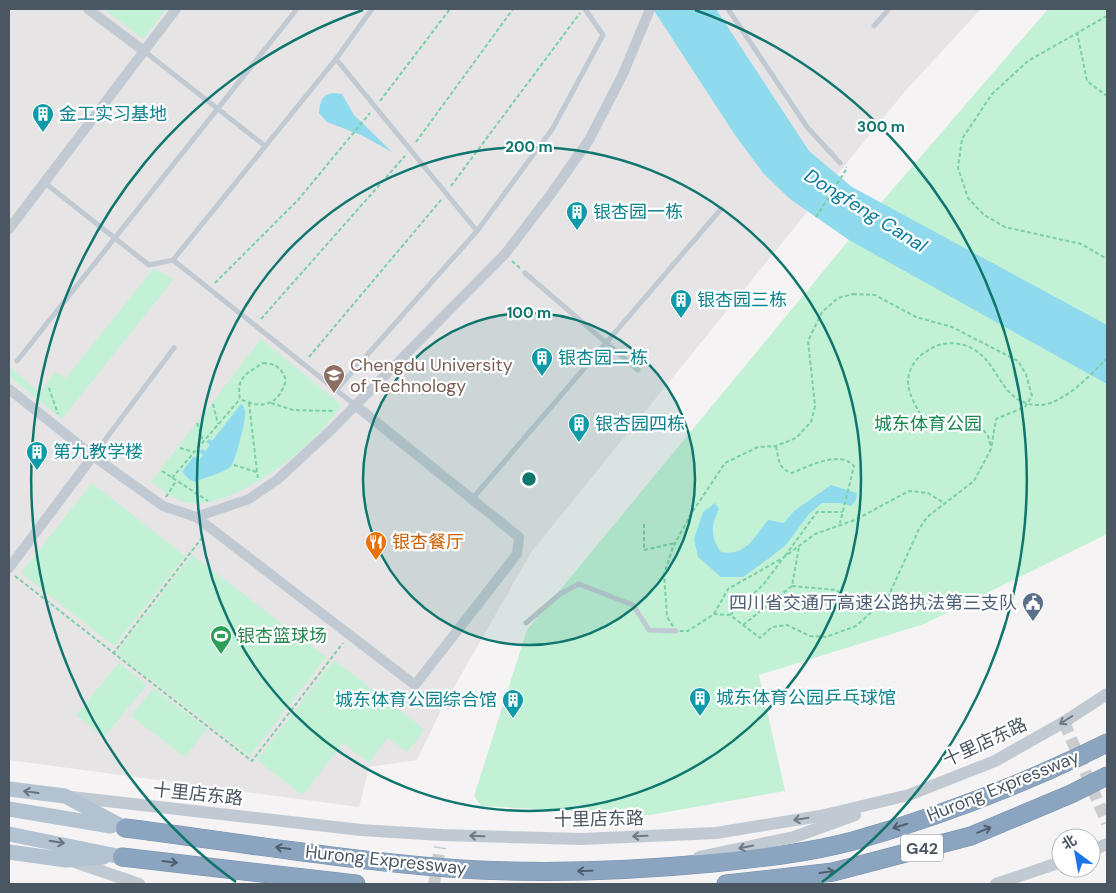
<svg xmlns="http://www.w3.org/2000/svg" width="1116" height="893" font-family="'DM Sans','Noto Sans SC',sans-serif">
	<rect width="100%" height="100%" fill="#f5f3f3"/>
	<path fill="#e6e4e5" d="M9,9H981L906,90L532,551L442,708L417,760L369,767L359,807L9,760Z"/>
	<path fill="#c3f1d5" d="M104,9H166L143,39Z
		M1048,9H1107V534L924,624L759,675L785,791L650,815L481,806L474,796L527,630L849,240Z
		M154,268L173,280L62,419L9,376V366L39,392L56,372L65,379Z
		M261,339L339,403L340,408C313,446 237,509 188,503C176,502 161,488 151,482Z
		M92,483L185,556L114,646L21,573Z
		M192,555L326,657L250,756L116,653Z
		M334,660L425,730L407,752L388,738L369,763L343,743L303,795L257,760Z
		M119,663L147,685L104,737L76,715Z
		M153,688L207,729L185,757L131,716Z"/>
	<path fill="#90daee" d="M653,9H716L809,151L852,187L1107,325V384L849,240L790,199L763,173L735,135Z
		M332,93L342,94L354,115L392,152L361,135L327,122L319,113C320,103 321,95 332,93Z
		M241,404C243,406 245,408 245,411C247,417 235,463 231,466C223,474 205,477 195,482L190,480L182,472L194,456L199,460L203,455L199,452L202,449L205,451L210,445L206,442L209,439L212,441Z
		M831,485L857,493L856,500L851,506L840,503H822L809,514L786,545L768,559L743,577H721L698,557L694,539L703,512L715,503L719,509C711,525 710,537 721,552C747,556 753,538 768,520L784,523L794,511Z"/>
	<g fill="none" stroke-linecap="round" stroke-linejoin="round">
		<path stroke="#caccce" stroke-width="12" stroke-dasharray="12 6" stroke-linecap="butt" d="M1064,722L1107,823
			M434,884L440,847"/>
		<g stroke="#7690ad" stroke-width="19">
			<path id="motorway" d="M125,828C235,842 349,861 461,869C545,874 629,871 713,863C760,858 808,853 853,841C941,816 1026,783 1107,743
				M122,857L356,884
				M726,884L833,872L971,836L1071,794L1107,776"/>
		</g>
		<path stroke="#7ad0a6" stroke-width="2" stroke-dasharray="4 2.5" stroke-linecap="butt" d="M1107,16L1028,61L992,94L962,139L958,168L968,198L984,215L1005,227L1081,244L1107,259
			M1077,32L1087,81L1107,96
			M380,101L450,9
			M416,142L513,9
			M451,186L580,13
			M816,217L847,168L846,167
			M512,261L520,268
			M215,283L298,200L370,113
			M853,294L875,295L916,317L952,327L1018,361L1026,374L1032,396L1025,407L996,419L991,449L974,481L927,517L919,529L888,597L856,626L826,637L810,636L787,625L772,627L760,638L730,615L714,614L688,631H676L667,617L664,574L673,547L691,514L725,463L758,447L776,446L796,438L811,422L815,406L808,341L822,312L838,298Z
			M261,319L405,156
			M309,357L441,200
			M263,363C277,364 281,368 286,380C279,405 263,410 240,399C236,377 246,374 263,363Z
			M49,388L58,414
			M249,403L258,480
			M271,403L293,410L335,411
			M213,404L218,424
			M924,420L945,431L969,424L981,427L988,436L991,447
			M197,423L203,441
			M776,446C779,460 778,469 792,473C809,466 839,450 854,466L840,523
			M180,448L194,452
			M234,465L257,472
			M162,471L208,501
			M172,478L240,399
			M166,497L176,481
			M644,524V550L675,543
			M785,556L817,512H842
			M15,576L252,761L343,643
			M792,586L837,590L849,605H877
			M714,614L728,589L781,559
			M730,615L763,585L784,557L815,534L855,520L909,491L928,493L944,503
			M743,625L792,586L799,547
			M113,654L204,535"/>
		<path stroke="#c1cad2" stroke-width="5" d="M728,9L807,127L840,163
			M874,26L889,9
			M144,51L265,146
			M336,59L477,231
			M45,183L149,265L173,260L355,405
			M173,260L336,59L372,9
			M525,273L638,370
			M17,361L297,9
			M337,389L477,231L553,128L603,35L585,9
			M93,456L174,348
			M473,498L721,209
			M526,623L560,594L579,584L633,605L649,630L676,631"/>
		<path stroke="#c1cad2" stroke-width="10" d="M88,9L144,51
			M9,229L176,9
			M9,389L93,456L163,506L196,517L249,499L278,479L330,431L505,254L551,194L589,140L623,74L650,9
			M196,517L415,685L517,554L519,537L355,405
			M9,568L93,456"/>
		<path stroke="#c1cad2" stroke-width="12" d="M71,797L361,830L442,835L582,839L716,833L820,816L909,795L995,761L1064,722L1107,694
			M1091,851L1107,844
			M699,857L794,837L855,815
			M69,860L139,884
			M996,884L1061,862"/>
		<path stroke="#b3c2d1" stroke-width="15" d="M9,789L65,796L125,828
			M9,809L111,826
			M9,834L122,857
			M9,852L66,860L104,857"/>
		<use href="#motorway" stroke="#8ba5c1" stroke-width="18"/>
		<path stroke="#7ad0a6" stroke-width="2" stroke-dasharray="4 2.5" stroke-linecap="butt" d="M924,420C917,408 909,397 908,382C908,369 916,357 927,351C937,344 947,342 959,344C1000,351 995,402 1036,405C1061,407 1091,375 1107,358"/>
	</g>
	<defs><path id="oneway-shaft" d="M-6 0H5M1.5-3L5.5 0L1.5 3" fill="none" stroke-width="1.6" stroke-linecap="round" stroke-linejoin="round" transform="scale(1.25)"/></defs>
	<g stroke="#6e7983">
		<use href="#oneway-shaft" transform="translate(1066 720) rotate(148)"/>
		<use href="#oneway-shaft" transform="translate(801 819) rotate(170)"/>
		<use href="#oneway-shaft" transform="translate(477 836) rotate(-178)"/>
		<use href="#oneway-shaft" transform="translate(640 836) rotate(178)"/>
		<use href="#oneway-shaft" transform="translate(746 847) rotate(168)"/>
	</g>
	<g stroke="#64717d">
		<use href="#oneway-shaft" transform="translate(31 792) rotate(-172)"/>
		<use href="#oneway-shaft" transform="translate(57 842) rotate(10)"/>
	</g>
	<g stroke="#505e6b">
		<use href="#oneway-shaft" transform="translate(900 826) rotate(162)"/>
		<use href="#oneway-shaft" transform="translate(984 830) rotate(-22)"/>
		<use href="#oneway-shaft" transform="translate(283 848) rotate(-173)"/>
		<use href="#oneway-shaft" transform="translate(170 862) rotate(7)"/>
		<use href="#oneway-shaft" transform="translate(585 871) rotate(179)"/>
		<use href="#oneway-shaft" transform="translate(827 872) rotate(-8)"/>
	</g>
	<circle cx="529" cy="479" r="166" fill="#0f766e" fill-opacity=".12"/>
	<g fill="none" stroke="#0f766e" stroke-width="2.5">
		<circle cx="529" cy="479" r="166"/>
		<circle cx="529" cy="479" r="332"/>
		<path d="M236 882A498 498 0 0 1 363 10M695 10A498 498 0 0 1 822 882"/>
	</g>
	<defs>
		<g id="building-pin" transform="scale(1.125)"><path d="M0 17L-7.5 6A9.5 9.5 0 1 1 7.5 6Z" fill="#0f9aa8" stroke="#fff"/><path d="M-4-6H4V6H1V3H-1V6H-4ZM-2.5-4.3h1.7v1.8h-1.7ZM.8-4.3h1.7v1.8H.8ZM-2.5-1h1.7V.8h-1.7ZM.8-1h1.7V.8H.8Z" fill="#fff"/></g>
		<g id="university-pin" transform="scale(1.125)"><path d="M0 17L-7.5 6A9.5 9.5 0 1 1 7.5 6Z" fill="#8d6e63" stroke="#fff"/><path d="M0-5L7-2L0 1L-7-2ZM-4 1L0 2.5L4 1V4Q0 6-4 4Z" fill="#fff"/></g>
		<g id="restaurant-pin" transform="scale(1.125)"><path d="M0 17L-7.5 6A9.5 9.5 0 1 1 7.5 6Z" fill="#e8710a" stroke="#fff"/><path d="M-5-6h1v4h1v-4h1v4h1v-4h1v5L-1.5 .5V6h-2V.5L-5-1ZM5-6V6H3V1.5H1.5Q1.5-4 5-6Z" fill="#fff"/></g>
		<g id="civic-pin" transform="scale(1.125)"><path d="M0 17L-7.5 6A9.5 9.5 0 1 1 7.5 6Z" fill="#5c6f8a" stroke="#fff"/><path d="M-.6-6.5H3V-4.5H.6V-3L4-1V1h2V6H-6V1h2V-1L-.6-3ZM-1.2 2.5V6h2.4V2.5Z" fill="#fff"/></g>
		<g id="stadium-pin" transform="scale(1.125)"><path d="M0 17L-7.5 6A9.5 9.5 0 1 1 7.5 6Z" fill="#2e9e5b" stroke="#fff"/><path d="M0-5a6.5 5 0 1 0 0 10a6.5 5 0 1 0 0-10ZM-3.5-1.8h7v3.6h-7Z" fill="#fff"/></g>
	</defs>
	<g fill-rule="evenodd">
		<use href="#building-pin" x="43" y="114"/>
		<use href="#building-pin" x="577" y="212"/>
		<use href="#building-pin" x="681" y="300"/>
		<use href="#building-pin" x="542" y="358"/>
		<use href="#university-pin" x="334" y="375"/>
		<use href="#building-pin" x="579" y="424"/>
		<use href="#building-pin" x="37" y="452"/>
		<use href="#restaurant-pin" x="376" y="542"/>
		<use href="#civic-pin" x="1033" y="603"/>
		<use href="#stadium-pin" x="221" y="636"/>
		<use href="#building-pin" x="700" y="698"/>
		<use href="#building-pin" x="513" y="700"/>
	</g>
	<g text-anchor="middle" stroke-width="4.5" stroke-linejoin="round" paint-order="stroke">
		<rect fill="#fff" stroke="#808990" stroke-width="1" x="901" y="834.5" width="42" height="27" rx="4"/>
		<g font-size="16" font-weight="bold" fill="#4a5661">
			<text x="922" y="854">G42</text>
		</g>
		<g font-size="18" fill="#0d838f" stroke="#fff" text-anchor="start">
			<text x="59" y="120">金工实习基地</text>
			<text x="593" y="218">银杏园一栋</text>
			<text x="697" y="306">银杏园三栋</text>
			<text x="558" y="364">银杏园二栋</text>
			<text x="595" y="430">银杏园四栋</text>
			<text x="53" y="458">第九教学楼</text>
			<text x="716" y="704">城东体育公园乒乓球馆</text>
			<text x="497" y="706" text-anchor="end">城东体育公园综合馆</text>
		</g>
		<g font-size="18" fill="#785e54" stroke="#fff" text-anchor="start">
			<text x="350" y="371">Chengdu University<tspan x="350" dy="21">of Technology</tspan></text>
		</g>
		<g font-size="18" fill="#17864f" stroke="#fff">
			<text x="928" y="430">城东体育公园</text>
		</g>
		<g font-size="18" fill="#c56008" stroke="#fff" text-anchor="start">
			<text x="392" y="548">银杏餐厅</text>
		</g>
		<g font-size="18" fill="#4e5e75" stroke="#fff" text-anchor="end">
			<text x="1017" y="609">四川省交通厅高速公路执法第三支队</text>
		</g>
		<g font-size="18" fill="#27864d" stroke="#fff" text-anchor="start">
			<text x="237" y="642">银杏篮球场</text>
		</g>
		<g font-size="18" fill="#4a5661" stroke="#fff">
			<text transform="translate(985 742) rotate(-25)" y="6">十里店东路</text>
			<text transform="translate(1003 786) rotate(-22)" y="6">Hurong Expressway</text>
			<text transform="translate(198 794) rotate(6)" y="6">十里店东路</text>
			<text transform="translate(599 819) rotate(-1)" y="6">十里店东路</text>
			<text transform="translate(386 860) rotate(6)" y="6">Hurong Expressway</text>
		</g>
		<g font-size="19" font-style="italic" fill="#0c7c9b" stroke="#fff">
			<text transform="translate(866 210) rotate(32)" y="7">Dongfeng Canal</text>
		</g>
	</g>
	<circle cx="529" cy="479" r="8" fill="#0f766e" stroke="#fff" stroke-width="2.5"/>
	<g font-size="15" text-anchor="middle" font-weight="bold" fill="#0f766e" stroke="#fff" stroke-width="4.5" stroke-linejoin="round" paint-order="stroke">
		<text x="881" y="132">300 m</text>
		<text x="529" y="152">200 m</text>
		<text x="529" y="318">100 m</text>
	</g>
	<rect width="1116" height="893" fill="none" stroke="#4a5661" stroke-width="20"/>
	<g transform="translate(1076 853) rotate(328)"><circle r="24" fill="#ffffff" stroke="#b7bbc0"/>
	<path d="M0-4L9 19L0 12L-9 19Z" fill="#1a73e8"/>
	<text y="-8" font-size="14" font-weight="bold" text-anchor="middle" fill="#4a5661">北</text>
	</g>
</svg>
